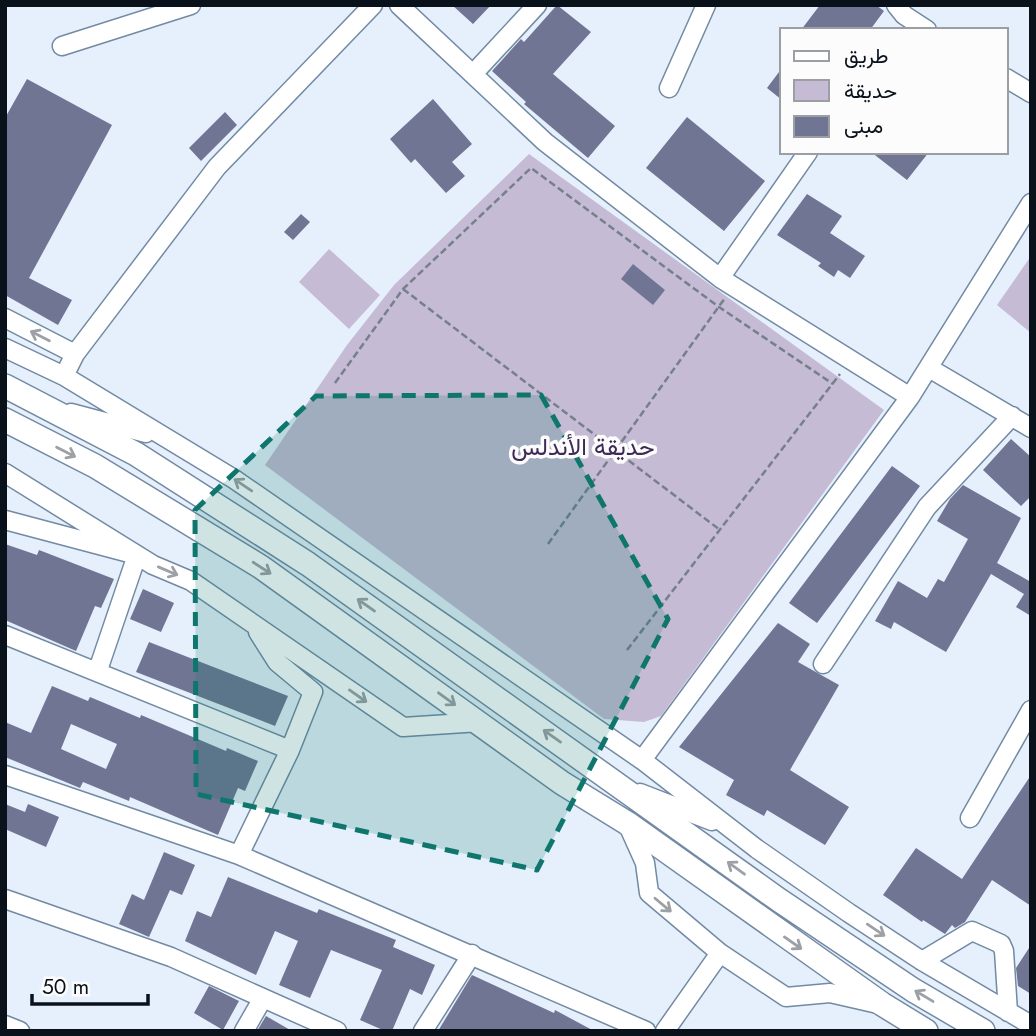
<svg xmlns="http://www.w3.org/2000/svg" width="1036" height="1036" font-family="Jost,Vazirmatn,sans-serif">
	<rect width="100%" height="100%" fill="#e6f0fc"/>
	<path fill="#c5bbd4" d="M529,154L884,410L661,716L644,722L604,719L265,465L347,345L394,285Z
		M329,249L380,295L349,329L299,282Z
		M1031,256V333L997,305Z"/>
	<path fill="#6f7593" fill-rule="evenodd" d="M452,5H491L473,24Z
		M557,5L591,32L553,74L615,126L588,158L524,104L526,102L492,71L521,39L524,42Z
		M820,5H876L884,11L870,30H801Z
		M782,68V100L767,88Z
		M27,79L112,125L29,278L72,300L58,325L5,295V118Z
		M433,99L472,144L452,162L465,176L446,193L415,159L411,163L390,139Z
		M225,112L237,125L201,161L189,148Z
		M687,117L765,181L724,231L646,168Z
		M871,152H929L907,180Z
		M807,194L842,216L830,233L865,256L850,278L838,270L834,277L818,266L821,263L777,235Z
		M301,214L310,222L293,240L284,232Z
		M633,264L665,290L653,305L621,279Z
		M1011,439L1031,457V496L1021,506L983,470Z
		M892,466L920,486L817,623L789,603Z
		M963,485L1021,518L997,563L1031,582V616L1016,607L1024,594L991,574L946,652L894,622L891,629L875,621L898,581L927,598L938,579L944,582L968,539L937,521L950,499Z
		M5,544L37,555L39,550L114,579L101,608L95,606L76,651L5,620Z
		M143,589L174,603L161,632L130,619Z
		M778,623L810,644L798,662L839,685L790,770L849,807L825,845L767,810L764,816L726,795L734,780L679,747Z
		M149,642L288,696L275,726L136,672Z
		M52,686L88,701L90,697L140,718L141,715L226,751L227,748L258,761L245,791L238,788L218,835L130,797L129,801L83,782L80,788L5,757V722L31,733ZM71,724L117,744L106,769L61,749Z
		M1031,775V906L992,880L965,922L955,928L952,925L945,934L923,920L922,922L883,895L916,848L962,879Z
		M5,804L25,812L28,804L59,817L46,847L5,829Z
		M164,852L195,865L182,895L170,890L149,937L119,924L132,894L144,900Z
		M228,877L317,913L319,909L396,940L393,947L435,965L422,995L410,989L392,1031H385L360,1020L382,970L331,950L310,998L279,985L298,941L275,931L256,975L185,941L197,911L211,917Z
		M1031,945V994L1018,986L1016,968Z
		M472,975L554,1013L555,1010L594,1031H438Z
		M209,986L239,1001L223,1030L194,1013Z
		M266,1016L292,1031H257Z"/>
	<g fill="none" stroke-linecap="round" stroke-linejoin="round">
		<g stroke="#728aa3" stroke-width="21">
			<path id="minor" d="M399,5L545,142L720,278L910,397
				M896,5L904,15L927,30
				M62,46L191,5
				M473,74L537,5
				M1006,78L1031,93
				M669,88L706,5
				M720,278L808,152
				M5,318L75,354
				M5,348L64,376L234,479L642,760L757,849L849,913L922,961L1031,1025
				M929,368L1031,428
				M64,376L75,354L217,167L373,5
				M71,413L146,433
				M5,473L153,565L191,581L403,727L480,722
				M5,520L137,555L98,670
				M5,635L290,750
				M823,664L927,507L1012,416
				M642,760L910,397L1031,203
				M5,775L239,855L646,1031
				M640,793L712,821
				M970,818L1031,710
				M627,823L645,863L649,893L720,953L786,997L830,993L878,1004
				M239,855L290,750L313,692L277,662L258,632
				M5,899L171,957L337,1031
				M922,961L972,931L1001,944L1004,951L1008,1012
				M5,1025L20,1031
				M244,1031L263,998
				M423,1031L472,954
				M665,1031L720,953"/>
		</g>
		<g stroke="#728aa3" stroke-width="26">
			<path id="major" d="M5,386L136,454L308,564L779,900L913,990L983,1031
				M5,420L95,466L261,567L562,783L627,823L882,1004L926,1031"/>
		</g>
		<path stroke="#767f8a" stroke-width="2.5" stroke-dasharray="7 3.5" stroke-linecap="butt" d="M403,289L720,530
			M335,383L403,289L531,168L719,307L833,384
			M548,544L725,298
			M627,650L840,374"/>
		<use href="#minor" stroke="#fff" stroke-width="18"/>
		<use href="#major" stroke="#fff" stroke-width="23"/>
	</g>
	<defs><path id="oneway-shaft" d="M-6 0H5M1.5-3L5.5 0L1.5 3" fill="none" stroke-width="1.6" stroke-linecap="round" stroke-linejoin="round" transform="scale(1.75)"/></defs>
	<g stroke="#9da0a4">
		<use href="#oneway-shaft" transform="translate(40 336) rotate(-153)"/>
		<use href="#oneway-shaft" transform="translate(66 452) rotate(27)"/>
		<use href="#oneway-shaft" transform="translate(243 485) rotate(-146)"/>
		<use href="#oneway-shaft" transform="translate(262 568) rotate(33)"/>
		<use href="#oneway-shaft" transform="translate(168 571) rotate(23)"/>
		<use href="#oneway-shaft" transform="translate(366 605) rotate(-145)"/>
		<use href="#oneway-shaft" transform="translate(358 696) rotate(35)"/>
		<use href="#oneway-shaft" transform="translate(447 699) rotate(36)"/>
		<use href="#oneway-shaft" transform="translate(552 736) rotate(-145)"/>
		<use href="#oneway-shaft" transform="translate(736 868) rotate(-144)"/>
		<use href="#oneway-shaft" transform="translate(663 905) rotate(40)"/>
		<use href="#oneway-shaft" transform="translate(876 930) rotate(34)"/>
		<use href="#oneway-shaft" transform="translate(793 943) rotate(35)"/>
		<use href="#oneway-shaft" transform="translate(924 996) rotate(-149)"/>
	</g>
	<path fill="#0f766e" fill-opacity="0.2" stroke="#0f766e" stroke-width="5" stroke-dasharray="14 9" stroke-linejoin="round" d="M541,395L668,619L537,870L196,794L195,510L316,396Z"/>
	<g text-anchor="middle" stroke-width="7" stroke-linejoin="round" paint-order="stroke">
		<g font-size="24" fill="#3e2a56" stroke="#fcfcfc">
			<text x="583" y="455">حديقة الأندلس</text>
		</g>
	</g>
	<rect width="1036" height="1036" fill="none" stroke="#09111b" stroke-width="14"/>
	<rect x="780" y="28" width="228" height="126" fill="#fcfcfc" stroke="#9b9ea2" stroke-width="2"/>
	<rect x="794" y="51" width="35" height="10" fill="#ffffff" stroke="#9b9ea2" stroke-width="2"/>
	<text x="844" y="63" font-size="21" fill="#09111b">طريق</text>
	<rect x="794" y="80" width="35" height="21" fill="#c5bbd4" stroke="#9b9ea2" stroke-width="2"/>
	<text x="844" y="98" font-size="21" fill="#09111b">حديقة</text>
	<rect x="794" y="116" width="35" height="21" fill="#6f7593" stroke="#9b9ea2" stroke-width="2"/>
	<text x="844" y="133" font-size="21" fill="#09111b">مبنى</text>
	<path d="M32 994v10h116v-10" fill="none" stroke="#09111b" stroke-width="3.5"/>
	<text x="42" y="994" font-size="21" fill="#09111b" stroke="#fcfcfc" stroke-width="5" paint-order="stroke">50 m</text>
</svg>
